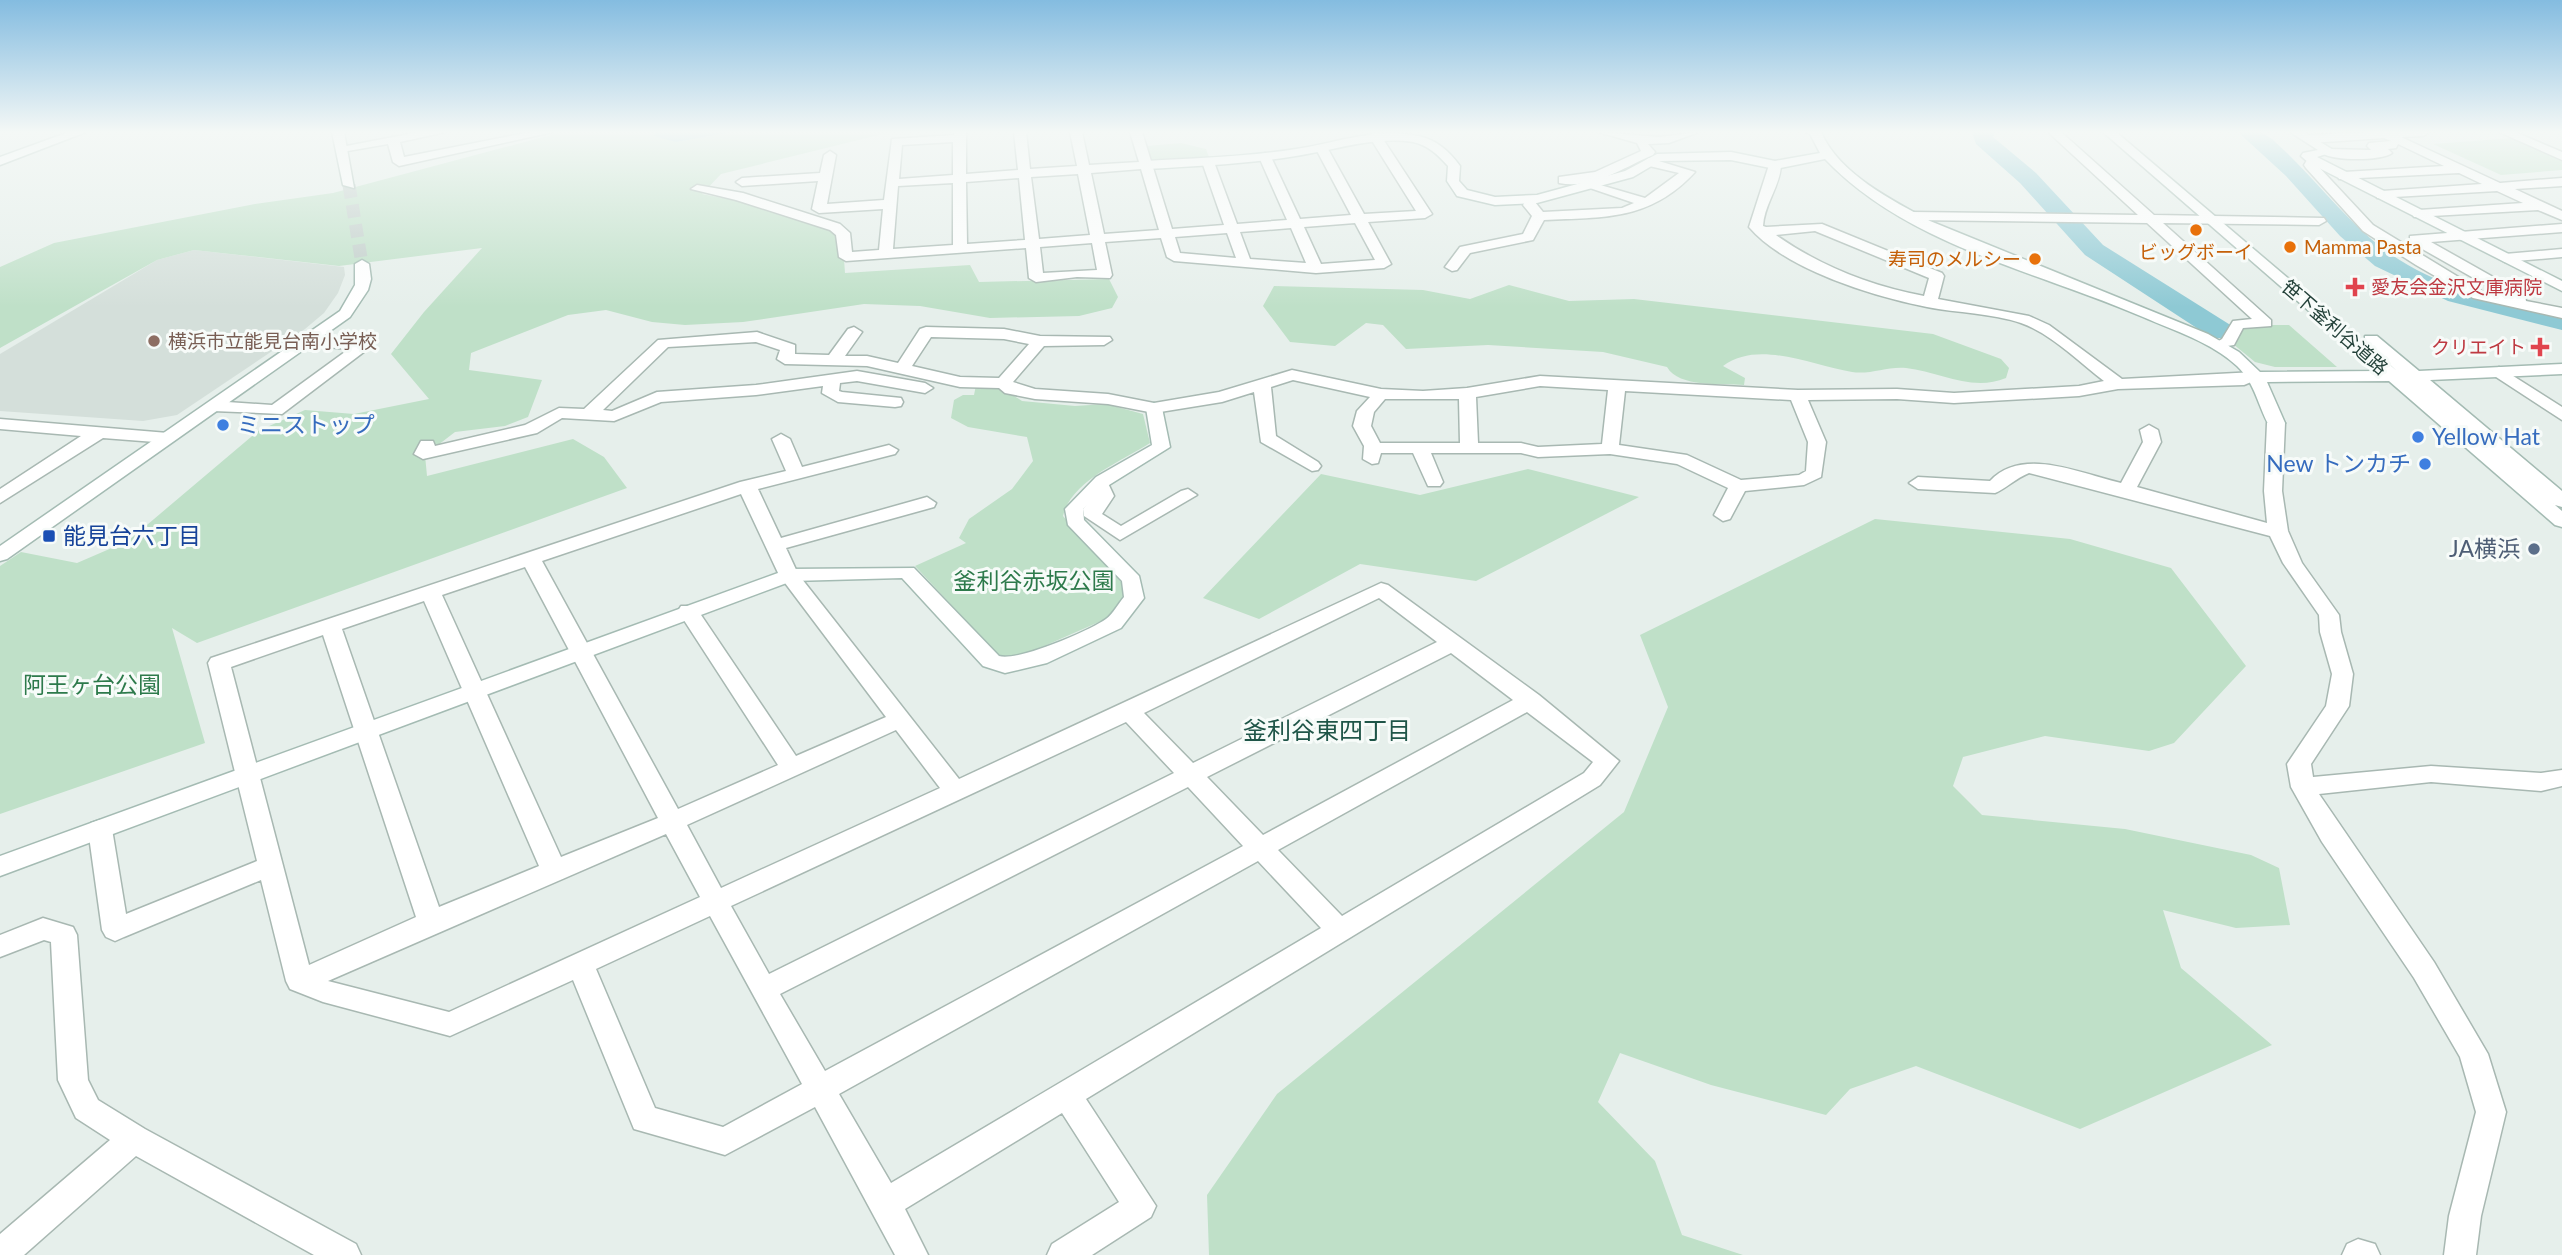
<svg xmlns="http://www.w3.org/2000/svg" width="2562" height="1255" font-family="Lato,'Noto Sans JP',sans-serif">
	<rect width="100%" height="100%" fill="#e6efeb"/>
	<path fill="#d4dfda" d="M194,250L344,267L345,275L338,293L324,313L305,329L177,415L143,421L0,411V354L157,260Z"/>
	<path fill="#bfe0c8" d="M562,132H656L676,142L733,132H891L721,174L702,194L806,214L842,232L845,273L970,265L979,282L1109,279L1118,297L1112,308L1079,316L990,318L920,306L864,304L743,322L685,325L652,322L606,310L568,315L471,353L469,370L542,380L528,417L505,426L455,432L425,455L427,476L573,439L604,457L627,488L197,643L172,628L205,743L0,814V566L21,552L77,563L128,541L258,431L305,410L354,414L429,399L391,354L424,312L482,248L339,266L194,250L157,260L0,348V267L54,243L255,204L333,193Z
		M2514,138L2562,159V170L2501,175L2433,144Z
		M1181,143L1206,149L1210,160L1152,163L1147,146Z
		M1509,285L1569,301L1634,299L1933,334L2001,359L2009,368L2006,378C1972,392 1940,372 1906,368C1888,366 1870,375 1852,372C1812,366 1759,339 1723,366L1745,378L1744,385C1722,383 1679,388 1667,367L1603,352L1488,345L1406,349L1383,325L1366,323L1335,346L1290,342L1263,306L1274,286L1423,290L1470,299Z
		M2246,325H2289L2337,367H2275L2255,362L2233,344L2238,327Z
		M976,385L1002,388L1022,401L1075,406L1106,404L1143,414L1150,443C1122,461 1071,481 1063,516L1121,582L1123,596L1108,618L1017,658L999,656L915,566L966,543L959,538L969,519L1012,489L1033,461L1027,437L968,427L951,418L954,400L963,395H974Z
		M1528,469L1639,497L1476,581L1360,564L1259,619L1203,598L1321,474L1420,495Z
		M1875,519L2070,539L2171,568L2246,666L2174,743L2149,751L2045,736L1963,757L1953,786L1982,815L2125,829L2251,855L2279,868L2290,925L2236,928L2163,910L2181,968L2272,1045L2080,1129L1916,1066L1850,1089L1826,1115L1711,1085L1620,1053L1598,1102L1655,1161L1682,1235L1743,1255H1209L1207,1195L1277,1094L1624,812L1668,707L1640,635Z"/>
	<path fill="#8ec9d4" d="M656,132H733L676,142L654,136Z"/>
	<g fill="none" stroke-linecap="round" stroke-linejoin="round">
		<path fill="#8ec9d4" fill-rule="evenodd" d="M1972,132H1995L1993,137L2036,173L2103,245L2232,326L2236,332L2232,338H2212L2085,255L2020,183L1976,144Z
			M2238,132H2261L2272,139C2307,170 2335,207 2370,238C2423,285 2495,301 2562,314V330L2448,301L2375,266L2340,236L2286,176Z"/>
		<path stroke="#bfccc8" stroke-width="13" stroke-dasharray="13 7" stroke-linecap="butt" d="M349,185L362,264"/>
		<g stroke="#a8b8b2" stroke-width="3">
			<path id="street" d="M419,132H446L400,142L404,157L530,132H553L399,166L393,162L388,144L342,152L336,148Z
				M954,132H966V174L1018,170L1014,132H1026L1030,169L1077,166L1070,132H1082L1089,165L1139,162L1130,132H1142L1172,229L1224,225L1202,162L1208,158L1214,162L1237,224L1287,220L1259,157L1265,153L1271,157L1300,219L1351,215L1316,149L1322,145L1328,149L1364,214L1416,211L1369,136L1375,132L1379,133L1432,214L1425,218L1368,222L1391,264L1384,268L1316,273L1174,261L1167,257L1161,238L1105,242L1112,275L1110,278L1077,277L1036,282L1029,278L1026,248L846,261L839,257L836,235L830,230L736,200L691,189L697,185L743,193L840,224L850,233L852,252L879,250L883,209L819,213L812,209L818,181L742,186L736,182L742,178L820,173L824,155L830,151L836,155L827,204L884,200L892,139L954,135ZM953,142V175L899,179L902,145ZM1141,169L1159,230L1104,234L1091,173ZM1078,174L1090,235L1039,239L1031,177ZM1019,178L1025,240L967,244L966,182ZM953,183V245L893,249L898,186ZM1355,223L1375,260L1321,264L1304,227ZM1291,228L1306,263L1250,259L1240,232ZM1227,233L1236,258L1180,253L1175,237ZM1092,243L1097,270L1043,273L1040,247Z
				M1598,132L1659,137L1699,132L1669,143L1648,144L1655,152L1653,155C1624,167 1593,190 1559,183V177L1595,172L1641,151L1637,143Z
				M1805,132H1821L1815,136Z
				M2048,132H2061L2154,215L2324,218L2326,221L2319,225L2163,223L2271,320V326L2243,328L2234,345L2214,348L2212,345L2222,339L2233,321L2252,319L2147,223L1912,220L1905,216L1912,212L2138,215Z
				M2369,132H2429L2423,136L2401,137L2500,183L2562,178V186L2515,189L2562,211V220L2538,210L2414,217L2412,214L2419,210L2523,203L2497,191L2377,198V192L2382,191L2482,184L2459,173L2339,179L2338,176L2344,172L2444,166L2398,144L2396,148L2388,149L2392,153C2381,161 2333,161 2322,153L2328,149L2371,150L2367,146L2369,143L2391,141L2384,138L2310,143L2304,139L2310,135Z
				M2499,132H2515L2562,152V160Z
				M2309,157H2317V165L2373,225L2483,292L2507,297L2410,242V236L2562,224V232L2431,242L2525,295L2526,301L2562,308V318L2473,298L2416,265L2363,231L2306,168L2304,165Z
				M1649,158L1695,172C1650,221 1604,217 1544,220L1533,240L1470,253L1457,270L1452,271L1445,267L1460,247L1523,234L1532,216L1523,205L1525,202H1535L1543,212L1622,208L1634,203L1584,186L1590,182L1645,198L1679,173L1645,165L1643,162Z
				M1775,161L1781,165C1780,187 1764,204 1763,226L1766,227L1822,224L1942,273L1944,276L1938,299L2029,316L2049,325L2122,379L2255,372L2263,377L2244,385L2118,389L2079,396L1954,403L1897,399L1808,400L1826,442L1821,477L1804,485L1745,491L1730,519L1723,521L1714,515L1728,488L1677,464L1610,454L1538,457L1521,453H1431L1443,482L1440,486H1428L1413,453H1381L1378,463L1372,464L1363,459L1364,446L1353,426L1357,411L1370,397L1293,380L1271,387L1276,436L1318,462L1321,466L1318,470L1312,471L1261,442L1254,392L1222,402L1154,413L1108,404L1035,399L1005,393L999,388L960,387L867,366L785,364L777,359L780,350L756,342L668,347L603,410L612,411L657,392L756,385L857,371L925,383L933,388L925,393L857,381L840,383L839,391L842,392L901,398L903,402L901,406L895,407L838,402L822,393L823,386L756,395L661,402L614,421L562,418L537,433L423,459L414,454L421,441H433L435,446L525,425L559,408L584,409L658,340L757,332L795,345V354L829,355L848,329L854,327L862,332L845,356H867L898,363L920,329L926,327L1004,329L1040,336L1110,337L1112,340L1104,345L1044,346L1013,382L1035,389L1108,394L1154,403L1219,392L1292,370L1381,389L1423,391L1467,388L1540,376L1798,390L1897,389L1954,393L2079,386L2104,381C2079,362 2052,334 2021,323C1992,313 1957,313 1927,307C1873,296 1786,270 1749,227L1769,165ZM1815,231L1929,278L1924,296C1871,286 1820,266 1776,235ZM931,337L1004,339L1029,344L999,378L960,377L912,366ZM1540,386L1608,390L1602,444L1538,447L1521,443H1478L1476,397ZM1625,391L1791,400L1808,442L1806,471L1799,475L1741,480L1687,455L1619,445ZM1385,399H1459L1460,443H1380L1371,426L1374,412Z
				M2562,249V257L2505,262L2498,258L2505,254Z
				M309,337L365,340L373,345L282,414L213,411L205,406L213,401L272,405L349,349L303,345L301,342Z
				M2499,367L2562,407V420L2493,375L2491,372Z
				M2276,418L2285,423L2282,491L2288,531L2302,563L2339,615L2341,632L2353,674L2349,706L2311,764L2313,777L2431,766L2541,773L2562,770V786L2541,791L2431,782L2319,794L2434,962L2488,1054L2506,1112L2481,1216L2476,1255H2444L2449,1216L2476,1112L2460,1057L2414,978L2322,842L2291,787L2287,764L2326,706L2332,674L2320,632L2319,615L2283,563L2270,536L2029,473C2016,478 2004,490 1995,493L1918,489L1909,483L1918,477L1990,481C2023,446 2081,474 2121,483L2143,442L2140,430L2149,425L2158,430L2161,442L2137,487L2267,523L2264,491L2267,423Z
				M0,419L168,433L177,438L168,443L103,438L0,503V489L81,436L0,429Z
				M781,434L790,439L802,467L889,445L898,450L895,454L758,489L781,538L927,497L936,503L934,507L786,548L798,574L959,779L1381,583L1388,585L1539,695L1619,761L1600,785L1086,1099L1156,1206L1151,1217L1092,1255H1047L1052,1244L1119,1202L1062,1113L905,1209L928,1255H895L815,1107L725,1155L634,1129L573,980L450,1036L323,1002L290,989L286,981L261,880L124,937L115,941L106,937L102,930L88,829L91,823L100,820L109,823L112,829L126,914L257,861L208,663L211,658L740,482L786,471L772,439ZM741,494L779,575L886,717L796,756L695,606H681L678,611L778,765L678,809L542,561ZM525,567L658,818L561,857L442,595ZM1379,598L1437,642L1193,763L1144,713ZM424,601L539,866L439,907L342,629ZM323,635L416,917L309,965L231,667ZM1451,653L1513,700L1263,835L1207,777ZM1527,712L1593,762L1584,773L1342,916L1278,850ZM1126,722L1174,773L769,974L731,906ZM896,730L940,788L721,888L687,825ZM1188,787L1243,846L825,1071L780,994ZM666,834L700,897L449,1012L328,981ZM1258,861L1321,928L891,1183L839,1094ZM710,916L802,1084L723,1127L655,1108L596,969Z
				M1100,477L1106,479L1114,496L1102,514L1121,526L1181,491L1188,489L1197,495L1120,540L1084,516L1083,509L1095,495L1091,483Z
				M43,918L73,927L77,935L88,1080L98,1100L145,1129L356,1244L361,1255H314L136,1156L24,1255H0V1234L110,1140L76,1118L58,1080L51,942L44,940L0,957V935Z
				M2358,1239L2375,1244L2380,1255H2342L2347,1244Z"/>
		</g>
		<g stroke="#a4bbb3" stroke-width="3">
			<path id="secondary" d="M69,132H86L0,165V157Z
				M332,132H344L354,188L343,185Z
				M1809,132H1821C1839,174 1892,200 1930,221L2208,334L2239,352L2260,372L2378,371L2103,132H2116L2397,371L2365,342V336H2377L2419,371L2562,364V374L2430,380L2562,491V507L2555,505L2409,381L2562,511V527L2555,525L2389,381L2267,382L2285,423L2276,428L2270,427C2258,407 2256,384 2237,366C2211,342 2175,331 2143,317C2037,271 1908,246 1825,159L1775,169L1731,160L1660,161L1633,177L1537,203L1495,205L1457,196L1447,181L1448,166C1438,155 1428,145 1413,142C1374,136 1335,150 1296,156C1247,164 1196,166 1146,169L1140,165L1146,161C1196,158 1246,157 1296,149C1336,143 1377,127 1418,136C1437,140 1449,151 1460,166L1459,181L1467,190L1495,197L1537,195L1625,171L1657,154L1731,152L1775,161L1820,153Z
				M2290,132H2304L2335,151L2317,157L2562,281V291L2309,163L2301,156L2303,153L2318,150Z
				M362,260L369,264L371,279L368,290L350,317L7,559L0,561V546L340,311L355,285V264Z
				M1154,403L1162,408L1170,447L1109,485L1083,509L1084,520L1139,576L1144,598L1121,628L1047,663L1005,673L983,666L902,578L792,581L0,876V856L789,569L914,568L999,656C1017,662 1089,631 1106,619C1113,614 1118,604 1124,597L1122,581L1068,525L1065,509L1096,477L1152,445L1146,408Z"/>
		</g>
		<use href="#street" fill="#fff" fill-rule="evenodd"/>
		<use href="#secondary" fill="#fff" fill-rule="evenodd"/>
	</g>
	<linearGradient id="sky" x2="0" y2="1"><stop stop-color="#84bce0"/><stop offset="0.43" stop-color="#f4f8f6"/><stop offset="1" stop-color="#f4f8f6" stop-opacity="0"/></linearGradient>
	<rect width="2562" height="307" fill="url(#sky)"/>
	<g fill="#e8710a" stroke="#f7fbf9" stroke-width="2.5">
		<circle cx="2196" cy="230" r="7"/>
		<circle cx="2290" cy="247" r="7"/>
		<circle cx="2035" cy="259" r="7"/>
	</g>
	<g fill="#e0444e" stroke="#f7fbf9" stroke-width="2.5">
		<path d="M2351.5 276.5h7v7h7v7h-7v7h-7v-7h-7v-7h7z"/>
		<path d="M2536.5 336.5h7v7h7v7h-7v7h-7v-7h-7v-7h7z"/>
	</g>
	<circle fill="#8d6e63" stroke="#f7fbf9" stroke-width="2.5" cx="154" cy="341" r="7"/>
	<g fill="#3f7fe0" stroke="#f7fbf9" stroke-width="2.5">
		<circle cx="223" cy="425" r="7"/>
		<circle cx="2418" cy="437" r="7"/>
		<circle cx="2425" cy="464" r="7"/>
	</g>
	<rect fill="#1a4fb4" stroke="#f7fbf9" stroke-width="2.5" x="42" y="529" width="14" height="14" rx="3.5"/>
	<circle fill="#5c6f8a" stroke="#f7fbf9" stroke-width="2.5" cx="2534" cy="549" r="7"/>
	<g text-anchor="middle" stroke-width="6" stroke-linejoin="round" paint-order="stroke">
		<g font-size="19" fill="#c56008" stroke="#f7fbf9" text-anchor="start">
			<text x="2304" y="254">Mamma Pasta</text>
			<text x="2196" y="259" text-anchor="middle">ビッグボーイ</text>
			<text x="2021" y="266" text-anchor="end">寿司のメルシー</text>
		</g>
		<g font-size="19" fill="#be3a42" stroke="#f7fbf9" text-anchor="start">
			<text x="2371" y="294">愛友会金沢文庫病院</text>
			<text x="2526" y="354" text-anchor="end">クリエイト</text>
		</g>
		<g font-size="19" fill="#24423a" stroke="#f7fbf9">
			<text transform="translate(2335 327) rotate(41)" y="7">笹下釜利谷道路</text>
		</g>
		<g font-size="19" fill="#785e54" stroke="#f7fbf9" text-anchor="start">
			<text x="168" y="348">横浜市立能見台南小学校</text>
		</g>
		<g font-size="23" fill="#366cbe" stroke="#f7fbf9" text-anchor="start">
			<text x="237" y="433">ミニストップ</text>
			<text x="2432" y="445">Yellow Hat</text>
			<text x="2411" y="472" text-anchor="end">New トンカチ</text>
		</g>
		<g font-size="23" fill="#164399" stroke="#f7fbf9" text-anchor="start">
			<text x="63" y="544">能見台六丁目</text>
		</g>
		<g font-size="23" fill="#4e5e75" stroke="#f7fbf9" text-anchor="end">
			<text x="2520" y="557">JA横浜</text>
		</g>
		<g font-size="23" fill="#2d7a4b" stroke="#f7fbf9">
			<text x="1034" y="589">釜利谷赤坂公園</text>
			<text x="92" y="693">阿王ヶ台公園</text>
		</g>
		<g font-size="24" fill="#1f5548" stroke="#f7fbf9">
			<text x="1327" y="739">釜利谷東四丁目</text>
		</g>
	</g>
</svg>
